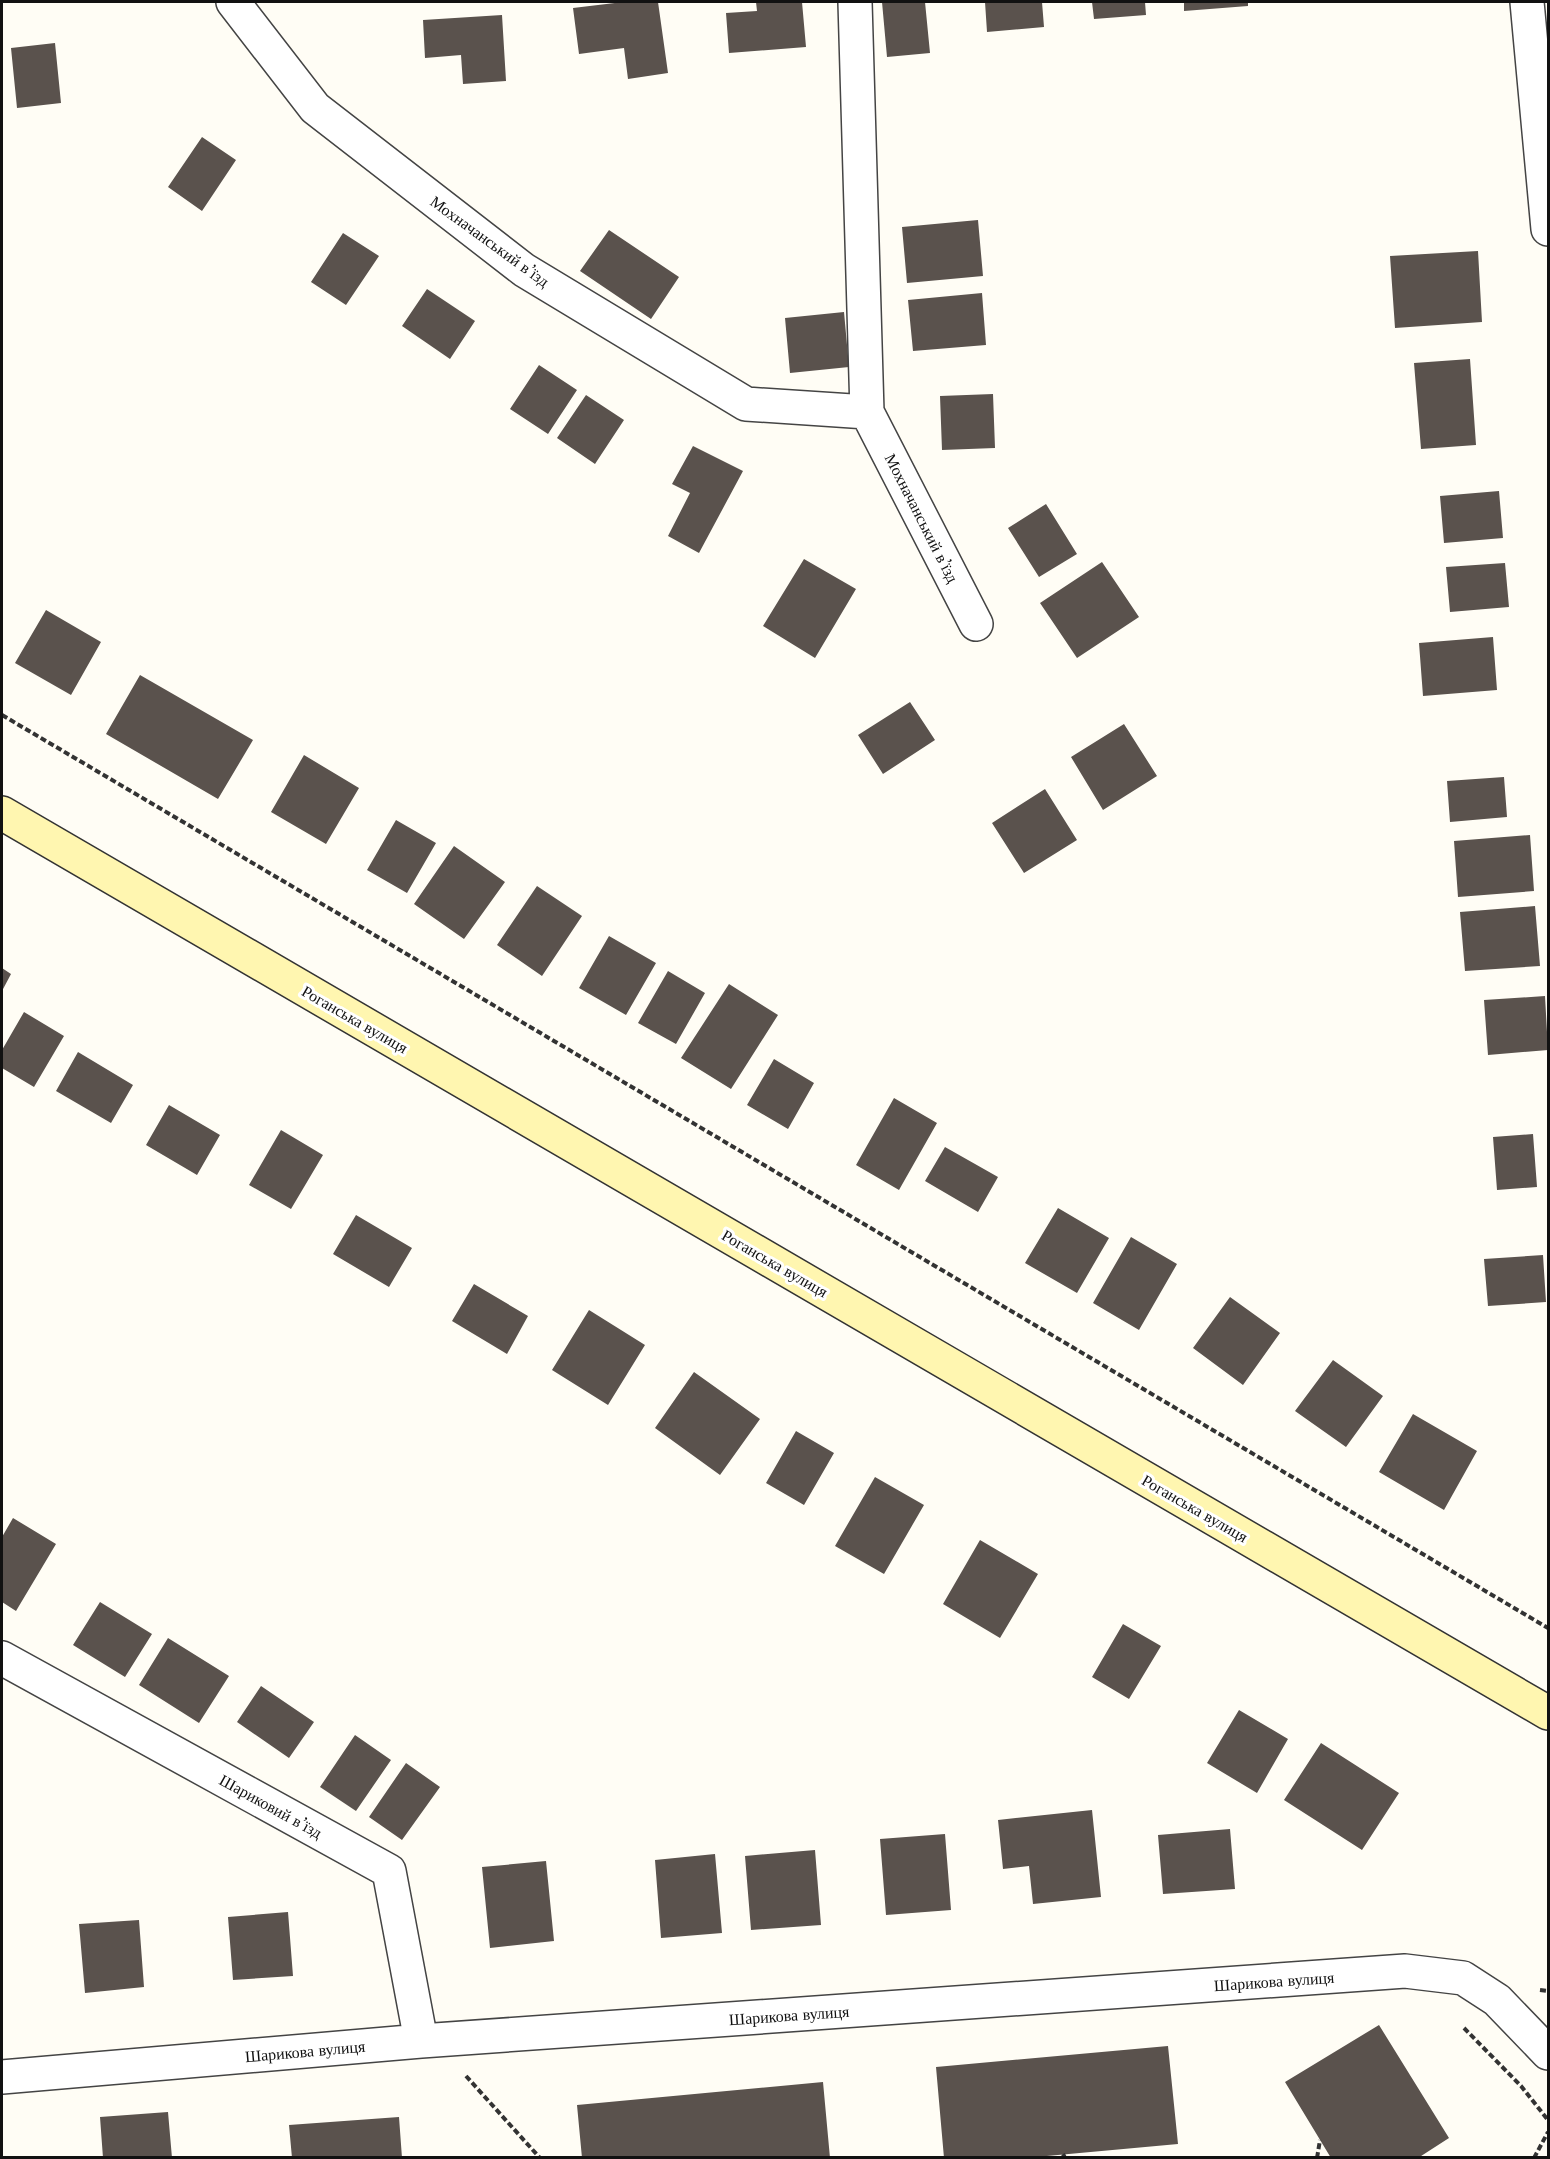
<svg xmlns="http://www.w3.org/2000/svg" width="1550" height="2159" font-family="'Libre Baskerville',serif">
	<rect width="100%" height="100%" fill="#fffdf5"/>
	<path fill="#5a524d" d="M623,2H658L668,73L628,79L624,48L579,54L573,8Z
		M756,2H802L806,47L729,53L726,13L757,11Z
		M882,2H925L930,53L887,57Z
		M985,2H1042L1044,27L987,32Z
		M1092,2H1145L1146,15L1094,19Z
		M1184,2H1248V6L1184,11Z
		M502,15L506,81L463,84L461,55L425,58L423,20Z
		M55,43L61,103L17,108L11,48Z
		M202,137L236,160L202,211L168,187Z
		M978,220L983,276L907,283L902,227Z
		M609,230L679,277L651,319L580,271Z
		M343,233L379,256L346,305L311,282Z
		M1478,251L1482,322L1395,328L1390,256Z
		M427,289L475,321L450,359L402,326Z
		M982,293L986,345L913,351L908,300Z
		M844,312L849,367L790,373L785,318Z
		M1470,359L1476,445L1421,449L1414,363Z
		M539,365L577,390L548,434L510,409Z
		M993,394L995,448L942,450L940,396Z
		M586,395L624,420L595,464L557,438Z
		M693,446L743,471L699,553L668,536L690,493L672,484Z
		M1499,491L1503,538L1444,543L1440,496Z
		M1046,504L1077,554L1039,577L1008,528Z
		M804,559L856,589L815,658L763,626Z
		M1102,562L1139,617L1077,658L1040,603Z
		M1505,563L1509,607L1450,612L1446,567Z
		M46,610L101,642L71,695L15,663Z
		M1493,637L1497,690L1423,696L1419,643Z
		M140,675L253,740L218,799L106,734Z
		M910,702L935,740L883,774L858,735Z
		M1124,724L1157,776L1103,810L1071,757Z
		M304,755L359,788L326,844L271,812Z
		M1504,777L1507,817L1450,822L1447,781Z
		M1045,789L1077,840L1024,873L992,823Z
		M396,820L436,843L407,893L367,870Z
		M1530,835L1534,891L1458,897L1454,841Z
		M454,846L505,882L464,939L414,904Z
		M537,886L582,916L542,976L497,945Z
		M1535,906L1540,966L1465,971L1460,912Z
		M609,936L656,963L626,1015L579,988Z
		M2,968L11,974L2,991Z
		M668,971L705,993L676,1044L638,1023Z
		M729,984L778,1015L731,1089L681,1058Z
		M1545,996L1548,1050L1488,1055L1484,1000Z
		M24,1012L64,1036L34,1087L2,1068V1050Z
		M78,1052L133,1085L111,1123L56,1091Z
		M774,1059L814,1083L788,1129L747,1105Z
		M894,1098L937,1123L899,1190L856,1165Z
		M169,1105L220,1135L197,1175L146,1145Z
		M281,1130L323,1155L291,1209L249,1185Z
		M1533,1134L1537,1187L1497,1190L1493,1137Z
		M945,1147L998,1177L978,1212L925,1181Z
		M1058,1208L1109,1238L1077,1293L1025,1263Z
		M356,1215L412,1248L389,1287L333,1254Z
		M1131,1237L1177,1264L1139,1330L1093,1303Z
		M1543,1255L1546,1302L1488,1306L1484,1259Z
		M474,1284L528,1316L507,1354L452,1321Z
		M1230,1297L1280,1333L1243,1385L1193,1348Z
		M589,1310L645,1345L608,1405L552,1370Z
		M1333,1360L1383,1396L1346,1447L1295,1411Z
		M694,1372L760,1419L720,1475L655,1428Z
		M1413,1414L1477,1451L1444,1510L1379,1472Z
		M796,1431L834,1453L804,1505L766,1483Z
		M875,1477L924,1505L884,1574L835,1546Z
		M13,1518L56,1544L16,1611L2,1602V1537Z
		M980,1540L1038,1574L1000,1638L943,1604Z
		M100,1602L152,1634L125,1677L73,1645Z
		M1123,1624L1161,1646L1129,1699L1092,1677Z
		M168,1638L229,1676L199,1723L139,1685Z
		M261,1686L314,1722L289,1758L237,1722Z
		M1239,1710L1288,1739L1257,1793L1207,1763Z
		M355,1735L391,1760L356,1811L320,1787Z
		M1321,1743L1399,1793L1362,1850L1284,1800Z
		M406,1763L440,1787L402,1840L369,1817Z
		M1092,1810L1101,1897L1033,1904L1029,1866L1003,1869L998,1820Z
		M1230,1829L1235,1889L1163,1894L1158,1835Z
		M945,1834L951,1910L886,1915L880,1839Z
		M815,1850L821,1925L751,1930L745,1856Z
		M715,1854L722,1933L661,1938L655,1860Z
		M546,1861L554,1941L490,1948L482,1867Z
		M288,1912L293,1976L233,1980L228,1917Z
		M139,1920L144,1987L85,1993L79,1924Z
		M1379,2025L1449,2138L1418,2158H1331L1285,2082Z
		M1168,2046L1178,2144L1025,2158H944L936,2067Z
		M823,2082L830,2158H582L577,2105Z
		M168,2112L172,2158H103L100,2117Z
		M399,2117L402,2158H292L289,2125Z"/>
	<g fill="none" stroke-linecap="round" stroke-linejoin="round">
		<g stroke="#444" stroke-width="36">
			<path id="street" d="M233,2L315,108L524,270L746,404L867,412L976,624
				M855,2L867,412
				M1527,2L1548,229
				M2,1658L389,1871L421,2041
				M2,2077L421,2041L1405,1971L1463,1978L1497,2000L1548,2053"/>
		</g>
		<g stroke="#333" stroke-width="36">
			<path id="secondary" d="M2,813L1548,1713"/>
		</g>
		<path stroke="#333" stroke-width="4" stroke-dasharray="6 3" stroke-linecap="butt" d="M2,715L1548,1628
			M1540,1990L1548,1991
			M1464,2028L1521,2086L1548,2120
			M466,2076L540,2158
			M1063,2154L1065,2158
			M1317,2158L1320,2140
			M1534,2158L1548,2132"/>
		<use href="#street" stroke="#fff" stroke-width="33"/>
		<use href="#secondary" stroke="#fff6b0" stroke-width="33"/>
	</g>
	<g text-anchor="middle" stroke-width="6" stroke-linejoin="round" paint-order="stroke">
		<g font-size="16" fill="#111" stroke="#fff">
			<text transform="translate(490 241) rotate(36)" y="6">Мохначанський в’їзд</text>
			<text transform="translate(922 518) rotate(63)" y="6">Мохначанський в’їзд</text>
			<text transform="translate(355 1019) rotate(30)" y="6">Роганська вулиця</text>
			<text transform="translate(775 1263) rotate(30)" y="6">Роганська вулиця</text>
			<text transform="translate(1195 1508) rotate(30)" y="6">Роганська вулиця</text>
			<text transform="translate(271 1806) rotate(29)" y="6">Шариковий в’їзд</text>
			<text transform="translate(1274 1981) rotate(-4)" y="6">Шарикова вулиця</text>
			<text transform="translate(789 2015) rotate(-4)" y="6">Шарикова вулиця</text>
			<text transform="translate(305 2051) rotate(-5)" y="6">Шарикова вулиця</text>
		</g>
	</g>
	<rect width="1550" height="2159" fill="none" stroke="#111111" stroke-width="6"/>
</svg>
